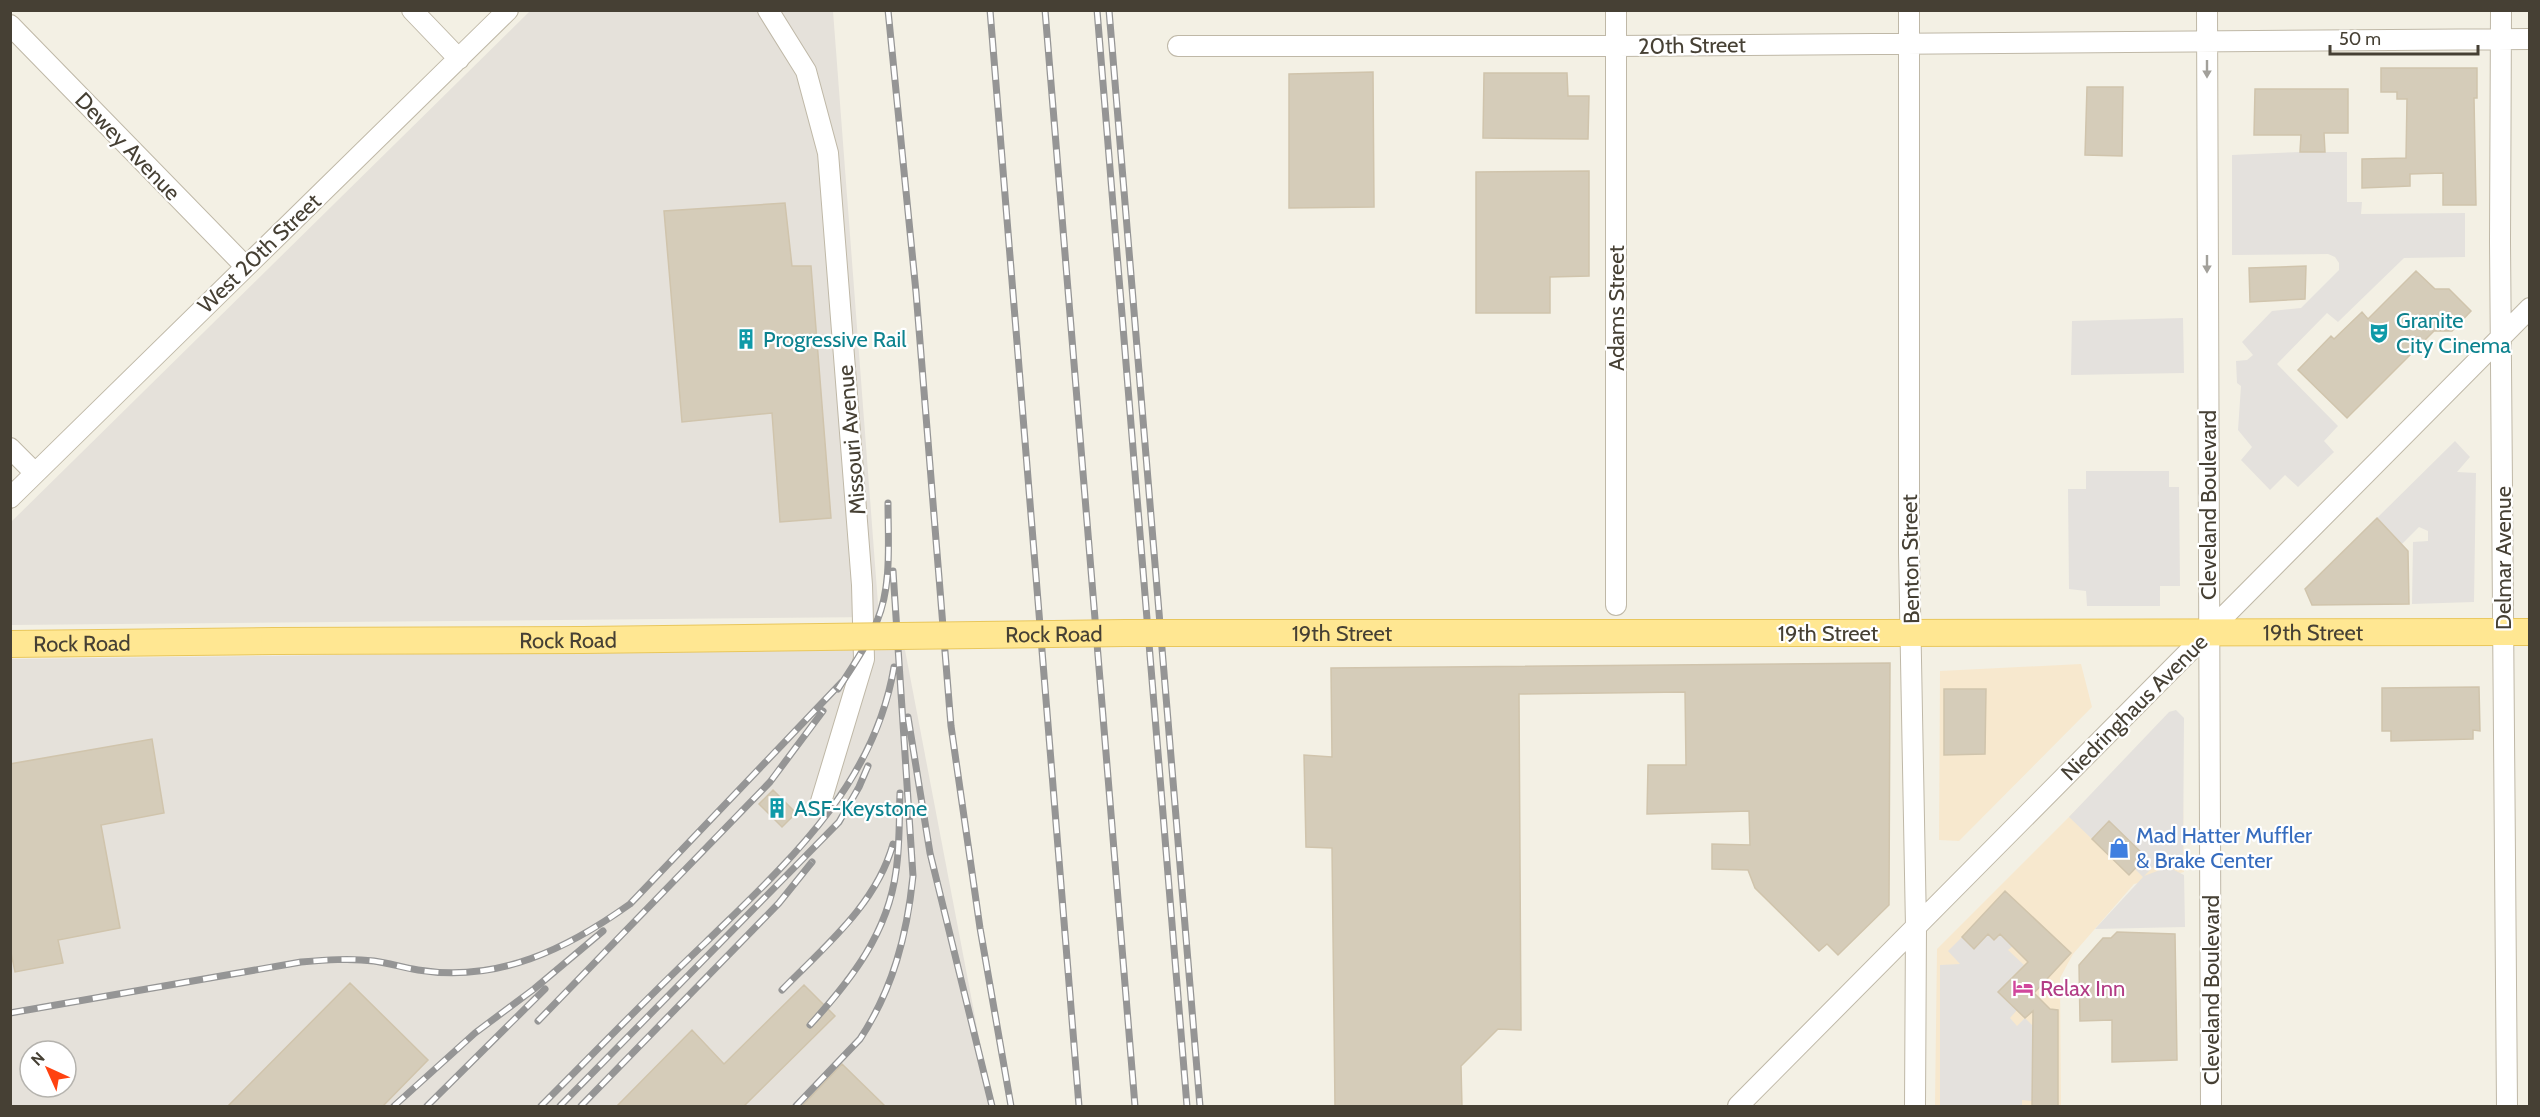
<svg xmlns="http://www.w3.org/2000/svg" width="2540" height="1117" font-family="Cabin,sans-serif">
	<rect width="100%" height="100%" fill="#f3f0e4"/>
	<path fill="#f7e8ce" d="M2081,664L2092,707L1959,841L1939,840L1940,671Z
		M2172,714L2182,719L2184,872L2134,884L2073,954L2060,978L2061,1106H1935L1937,949Z"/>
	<path fill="#e5e1da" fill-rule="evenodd" d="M530,11H833L879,617L11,625V522Z
		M848,649L905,650L992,1106H11L10,659ZM30,1051H66V1087H30Z"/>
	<path fill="#e4e1dd" d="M2300,152H2347V202H2362L2361,214L2465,213V257L2404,258L2338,322L2327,313L2277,364L2338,426L2324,441L2334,452L2298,487L2285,475L2270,490L2241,460L2252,447L2238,430L2241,386L2237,383L2236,361L2247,360L2253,355L2242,342L2272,311L2301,308L2339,270V263L2335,257L2328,254L2232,255V155Z
		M2183,318L2184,373L2071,375L2072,321Z
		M2455,441L2470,457L2457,472L2476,473L2474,602L2412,604L2413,542L2428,541V531L2419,527L2402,544L2377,518Z
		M2086,471H2169V487H2179L2180,586H2160V606H2087L2086,591L2069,589L2068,489H2086Z
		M2176,710L2184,718L2183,865L2158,862L2144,876L2168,867L2184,875L2185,927L2095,929L2143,877L2135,869L2146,857L2109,822L2092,839L2069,817L2169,712Z
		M2008,926L2013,946L2008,950L2024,965L1998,992L2017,1010L2010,1018L2017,1026L2025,1018L2033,1026L2032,1101L2022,1100V1106H1940V965L1960,964L1948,951L1962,937L1974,949L1988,934L1995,940Z"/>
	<path fill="#d5ccb9" stroke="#d0c4ac" stroke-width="1.5" d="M2381,68H2477V98H2474L2476,205H2443V173L2410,174V186L2362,188V159L2406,158L2407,99H2397V92H2381Z
		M1373,72L1374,207L1289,208V74Z
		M1484,73H1567L1568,96H1589L1588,139L1483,138Z
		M2087,87H2123L2122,156L2085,155Z
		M2255,89H2348V133H2324L2325,152H2300L2301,135H2254Z
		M1589,171V276L1550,277V313H1476V172Z
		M785,203L792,266H811L831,518L780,522L772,413L682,422L664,211Z
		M2306,266L2305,299L2250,302L2249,268Z
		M2416,271L2435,289H2449L2471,311L2452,331H2434L2347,418L2298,370L2331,336L2334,339L2362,312L2368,319Z
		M2377,518L2408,551L2409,604L2312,605L2305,589Z
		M1890,663L1889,905L1838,955L1827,944L1819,951L1755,888L1748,870L1712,869V844L1750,845L1749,811L1647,814L1648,765H1686L1685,692L1519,694L1521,1030L1498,1029L1461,1066L1462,1107H1335L1332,848L1306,847L1304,755L1332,757L1331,668Z
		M2479,687L2480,731L2473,730V739L2391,741V731H2382V688Z
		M1944,689H1986L1985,754L1944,755Z
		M152,739L164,813L101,825L120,928L58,940L63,963L15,972L10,948V764Z
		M773,790L796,813L782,827L759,804Z
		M2109,821L2146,857L2129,875L2092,839Z
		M2005,891L2071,953L2034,993L2050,1009L2058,1010V1107H2032L2033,1011L2025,1018L1998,992L2028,962L2000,934L1994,940L1988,934L1974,949L1962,937Z
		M2117,932L2175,934L2177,1060L2112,1062V1020L2080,1021L2079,965L2103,938H2111Z
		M350,983L428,1060L382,1107H227Z
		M804,985L835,1016L743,1107H616L692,1030L724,1064Z
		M842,1064L886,1107H801Z"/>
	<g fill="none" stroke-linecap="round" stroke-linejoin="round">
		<g stroke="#bfb8a7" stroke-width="22">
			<path id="minor" d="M412,10L459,59
				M768,10L806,71L828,153L862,585L864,659L820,805
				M1909,10V553L1916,927L1915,1106
				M2207,10L2211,1106
				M2501,10L2500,241L2507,1106
				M10,25L245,266
				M1178,46H1617L2530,39
				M10,448L35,473
				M10,498L508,10
				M1616,605V10
				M1738,1106L2530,308"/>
		</g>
		<g stroke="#e9c75c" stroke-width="28">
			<g id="major">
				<path id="s1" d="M1871,633L2530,632"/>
				<path id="s2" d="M10,644L274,641"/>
			</g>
		</g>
		<use href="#minor" stroke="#fff" stroke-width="20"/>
		<use href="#major" stroke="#ffe792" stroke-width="26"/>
		<g stroke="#959595" stroke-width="7">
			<path id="rail" d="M888,10L916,292L951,726L980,928L1011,1106
				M990,10L1079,1106
				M1045,10L1135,1106
				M1097,10L1187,1106
				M1109,10L1200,1106
				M838,689C852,667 867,646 877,621C892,586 888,541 888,503
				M908,717L930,853L992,1106
				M782,990C824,947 876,905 893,844
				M10,1013L301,962C325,960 350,958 374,961C389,963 404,968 418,970C498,983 567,949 630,904L842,682
				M538,1021L770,782L823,711
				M810,1025C851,980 888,933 896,871C900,845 899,818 900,793
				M394,1106L475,1033L534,989L603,931
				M427,1106L545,989
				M541,1106C595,1052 649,996 705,943C787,863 874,786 894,667
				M560,1106L839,822L859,787L868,766
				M581,1106L779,903L812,862
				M796,1106L860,1039C893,989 907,935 913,876L893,571"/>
		</g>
		<use href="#rail" stroke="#fff" stroke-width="4.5" stroke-dasharray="14" stroke-linecap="butt"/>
		<g stroke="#e9c75c" stroke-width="28" stroke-linecap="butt">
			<g id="major-bridge">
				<path id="s3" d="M274,641L583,640L1125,633H1871"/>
			</g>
		</g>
		<use href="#major-bridge" stroke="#ffe792" stroke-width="26"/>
	</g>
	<defs><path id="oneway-solid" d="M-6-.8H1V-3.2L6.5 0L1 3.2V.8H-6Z" transform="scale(1.5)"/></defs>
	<g fill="#a2a09a">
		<use href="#oneway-solid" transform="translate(2207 69) rotate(90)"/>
		<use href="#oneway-solid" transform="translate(2207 264) rotate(90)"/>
	</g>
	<defs>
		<g id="theatre-bare" transform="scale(1.62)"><path d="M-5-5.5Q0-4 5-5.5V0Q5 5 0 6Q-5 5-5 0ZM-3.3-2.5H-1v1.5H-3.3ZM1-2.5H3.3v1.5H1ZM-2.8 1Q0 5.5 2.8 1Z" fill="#0f9aa8" stroke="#fff" stroke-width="2.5" paint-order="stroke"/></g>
		<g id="building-bare" transform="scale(1.62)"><path d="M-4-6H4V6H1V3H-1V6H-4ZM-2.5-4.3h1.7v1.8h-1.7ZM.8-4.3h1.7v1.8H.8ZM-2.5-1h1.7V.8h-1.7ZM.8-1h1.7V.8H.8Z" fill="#0f9aa8" stroke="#fff" stroke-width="2.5" paint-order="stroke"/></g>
		<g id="shop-bare" transform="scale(1.62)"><path d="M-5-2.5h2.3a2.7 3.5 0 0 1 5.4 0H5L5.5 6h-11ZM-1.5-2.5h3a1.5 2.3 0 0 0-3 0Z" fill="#3f7fe0" stroke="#fff" stroke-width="2.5" paint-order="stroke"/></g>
		<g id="hotel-bare" transform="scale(1.62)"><path d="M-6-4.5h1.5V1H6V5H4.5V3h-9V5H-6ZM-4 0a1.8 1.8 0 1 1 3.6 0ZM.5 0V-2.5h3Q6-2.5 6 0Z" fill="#d1479c" stroke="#fff" stroke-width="2.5" paint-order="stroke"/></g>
	</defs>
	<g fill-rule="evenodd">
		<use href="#theatre-bare" x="2379" y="333"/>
		<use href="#building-bare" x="746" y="339"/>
		<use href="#building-bare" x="777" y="808"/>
		<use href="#shop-bare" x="2119" y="848"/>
		<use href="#hotel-bare" x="2023" y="988"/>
	</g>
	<g text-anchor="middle" stroke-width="4.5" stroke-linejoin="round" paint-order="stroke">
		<g font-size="22" fill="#464034" stroke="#fff">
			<text transform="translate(1692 45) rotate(-1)" y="8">20th Street</text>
			<text transform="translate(128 146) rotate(46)" y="8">Dewey Avenue</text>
			<text transform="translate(259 253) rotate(-44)" y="8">West 20th Street</text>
			<text transform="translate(1616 308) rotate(-90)" y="8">Adams Street</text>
			<text transform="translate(851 440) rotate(-95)" y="8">Missouri Avenue</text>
			<text transform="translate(2208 505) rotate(-90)" y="8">Cleveland Boulevard</text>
			<text transform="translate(2503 558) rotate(-90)" y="8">Delmar Avenue</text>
			<text transform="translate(1910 559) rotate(-91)" y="8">Benton Street</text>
			<text dy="8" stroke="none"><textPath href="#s1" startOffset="442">19th Street</textPath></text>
			<text dy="8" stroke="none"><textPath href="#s3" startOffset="1068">19th Street</textPath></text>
			<text x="1828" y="641">19th Street</text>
			<text dy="8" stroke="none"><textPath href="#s3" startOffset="780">Rock Road</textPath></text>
			<text dy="8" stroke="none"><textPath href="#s3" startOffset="294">Rock Road</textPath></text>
			<text dy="8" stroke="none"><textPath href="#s2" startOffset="72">Rock Road</textPath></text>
			<text transform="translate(2134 707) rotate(-45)" y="8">Niedringhaus Avenue</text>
			<text transform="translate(2211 990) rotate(-90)" y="8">Cleveland Boulevard</text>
		</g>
		<g font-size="22" fill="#0d838f" stroke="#fff" text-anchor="start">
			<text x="2396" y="328">Granite<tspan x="2396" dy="25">City Cinema</tspan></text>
			<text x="763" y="347">Progressive Rail</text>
			<text x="794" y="816">ASF-Keystone</text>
		</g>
		<g font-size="22" fill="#366cbe" stroke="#fff" text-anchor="start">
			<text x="2136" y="843">Mad Hatter Muffler<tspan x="2136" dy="25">&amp; Brake Center</tspan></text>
		</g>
		<g font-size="22" fill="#b23c85" stroke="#fff" text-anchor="start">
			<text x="2040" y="996">Relax Inn</text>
		</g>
	</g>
	<rect width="2540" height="1117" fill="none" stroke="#464034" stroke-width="24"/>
	<g transform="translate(48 1069) rotate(315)"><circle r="28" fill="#ffffff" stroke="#b5b3ae" stroke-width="1.5"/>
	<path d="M0-4.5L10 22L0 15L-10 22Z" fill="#ff4210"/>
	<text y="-9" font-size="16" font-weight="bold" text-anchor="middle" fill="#464034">N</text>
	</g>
	<path d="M2330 45v9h148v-9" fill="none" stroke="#464034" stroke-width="3"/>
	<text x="2339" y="45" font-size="18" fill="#464034" stroke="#ffffff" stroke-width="4.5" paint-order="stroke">50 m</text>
</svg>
